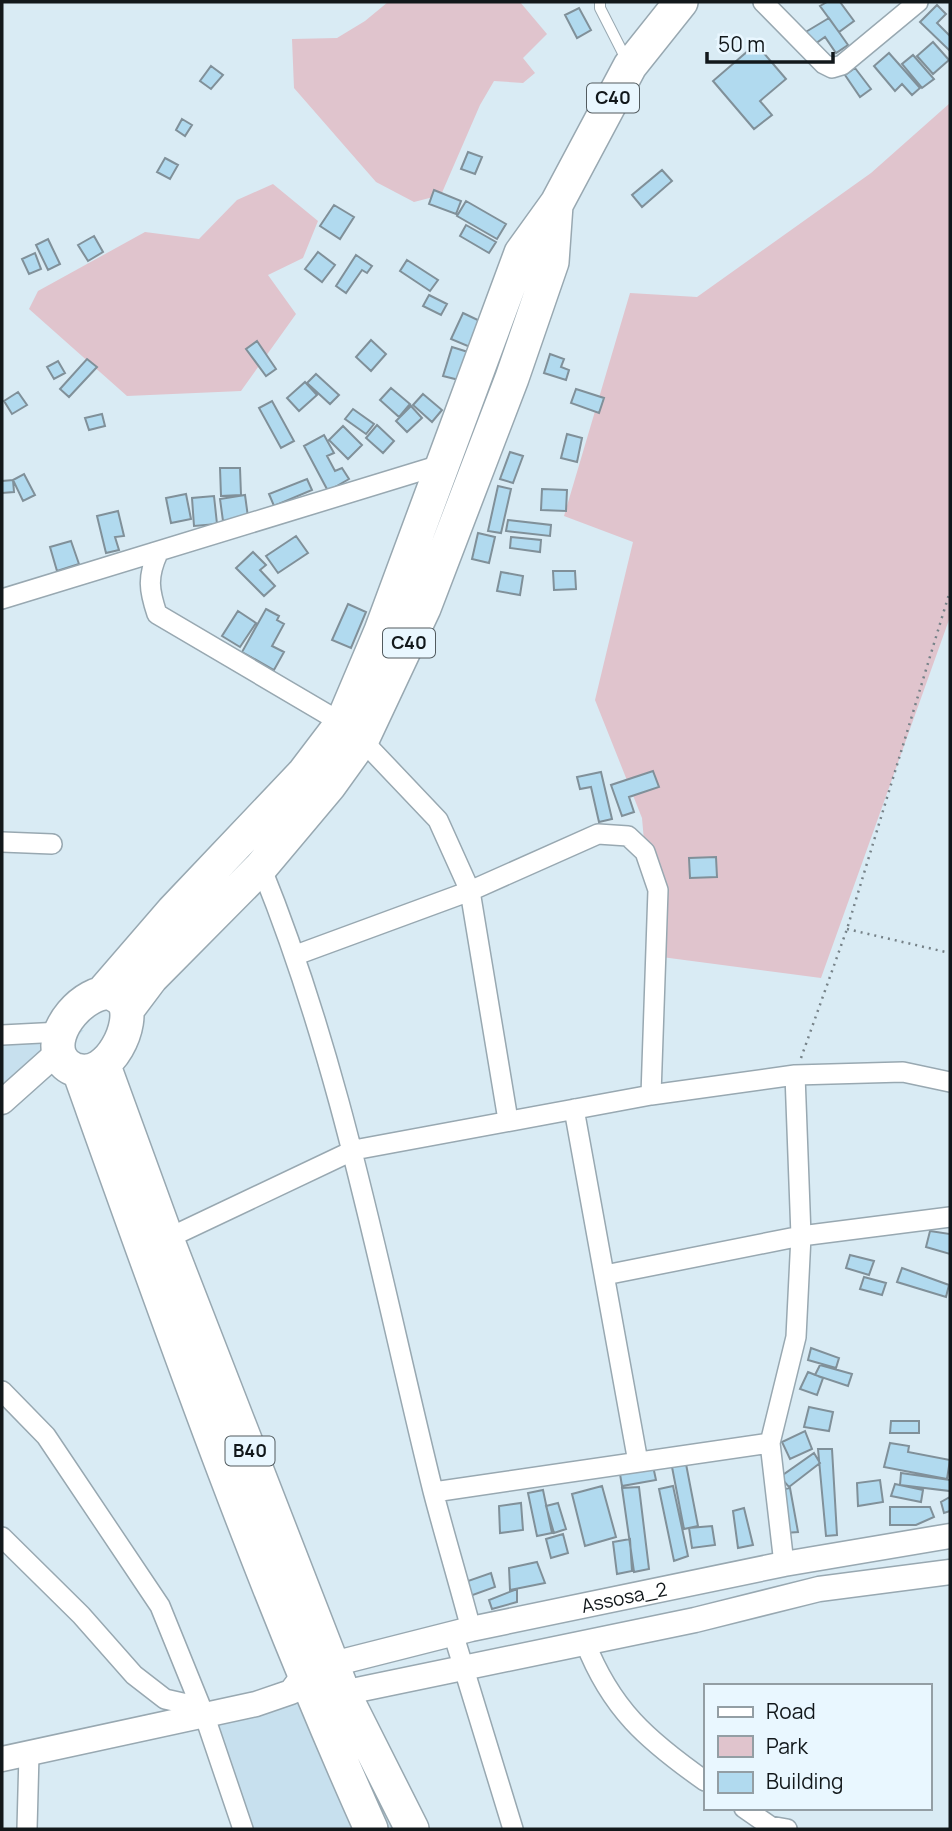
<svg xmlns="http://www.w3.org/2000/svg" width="952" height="1831" font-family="Manrope,sans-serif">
	<rect width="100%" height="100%" fill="#d9ebf4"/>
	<path fill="#c7e0ee" d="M84,1030L2,1104V1036Z
		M320,1678L393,1829H246L202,1716Z"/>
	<path fill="#e0c4cd" d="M388,2H520L547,34L523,58L535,73L523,83L494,81L480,105L441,195L414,202L376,182L294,88L292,39L337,38L365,21Z
		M950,103V617L821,978L654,956L642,818L595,700L633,542L564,516L630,293L697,297L871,173Z
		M273,184L318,221L303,258L268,275L296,314L241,391L127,396L29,309L38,291L145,232L199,239L237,200Z"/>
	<path fill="#b1daef" stroke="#809099" stroke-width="2" d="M827,2H840L854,21L839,32L820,6Z
		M937,5L946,14L937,23L950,36V51L920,22Z
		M579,8L591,30L577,38L565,15Z
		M829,18L848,45L836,53L825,37L812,46L804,33Z
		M933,42L949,60L933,74L917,56Z
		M756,44L786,79L760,101L772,115L754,129L713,81Z
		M889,53L920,88L912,95L902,84L895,91L874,66Z
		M913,55L934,79L922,88L902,64Z
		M211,66L223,75L211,89L200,81Z
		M855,68L871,89L860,97L845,75Z
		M182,119L192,125L185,136L176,130Z
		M468,152L482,157L475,174L461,169Z
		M165,158L178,165L170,179L157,172Z
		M662,170L672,181L642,207L632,195Z
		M434,190L461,201L456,214L429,204Z
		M466,201L506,224L497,239L457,216Z
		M334,205L354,217L340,239L320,226Z
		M466,225L496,242L489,253L460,236Z
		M94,236L103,252L88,261L78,245Z
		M48,239L60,264L48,270L36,245Z
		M318,252L335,265L322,282L305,269Z
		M35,253L41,269L29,274L22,259Z
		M356,255L372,266L367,273L362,270L346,293L336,286Z
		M407,260L438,280L430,291L400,271Z
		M429,295L447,304L441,315L423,306Z
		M463,313L482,322L470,347L451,339Z
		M371,340L386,354L371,371L356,357Z
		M257,341L276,369L266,376L246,349Z
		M452,347L468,352L459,380L443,376Z
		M550,354L564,359L561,367L569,370L566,380L544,373Z
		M87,359L97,367L69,397L60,389Z
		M58,361L65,373L54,379L47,367Z
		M316,374L339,395L330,404L307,383Z
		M305,382L317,395L299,411L287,398Z
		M391,388L410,404L399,417L380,400Z
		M576,389L604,398L599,413L571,403Z
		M18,392L27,405L12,414L4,401Z
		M423,394L442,410L432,422L413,405Z
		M272,401L294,441L281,448L259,408Z
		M411,406L422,418L407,432L396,421Z
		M353,409L374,424L366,434L345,419Z
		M102,414L105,426L89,430L85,418Z
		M377,425L394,441L383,453L366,438Z
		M343,426L362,445L348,459L329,440Z
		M567,434L582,438L577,462L561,458Z
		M324,435L334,453L327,456L335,471L342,468L349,479L328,491L304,446Z
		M510,452L523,456L513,483L500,479Z
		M220,468H240L241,495L221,496Z
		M24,474L35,495L23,501L13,480Z
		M307,479L312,490L274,506L269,494Z
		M13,480L14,492L2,493V481Z
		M498,486L511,489L501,533L488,531Z
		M542,489L567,490L566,511L541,510Z
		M186,494L191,519L171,523L166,498Z
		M245,495L248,517L223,521L220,499Z
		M214,496L217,524L194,526L192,498Z
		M118,511L124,536L115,537L119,550L106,553L97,516Z
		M508,520L551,525L550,536L506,531Z
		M478,533L495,537L489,563L472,559Z
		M296,536L308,553L278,573L266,556Z
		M511,537L541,540L540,552L510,548Z
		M71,541L79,564L57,571L50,547Z
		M253,552L266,565L260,570L275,586L264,596L236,568Z
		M553,571H575L576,589L554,590Z
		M501,572L523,576L520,595L497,591Z
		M348,604L366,612L351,648L332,640Z
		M266,609L279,616L277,620L284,624L272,646L284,652L274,670L242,652Z
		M238,611L256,623L240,647L222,636Z
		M653,771L659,787L629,797L634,812L622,816L611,785Z
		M601,772L612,819L599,822L591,787L580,789L577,777Z
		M716,857L717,877L690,878L689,858Z
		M930,1231L950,1234V1254L926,1247Z
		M850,1255L874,1261L869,1275L846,1268Z
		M902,1268L949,1285L946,1297L897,1282Z
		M864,1277L886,1283L882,1295L860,1289Z
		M811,1348L839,1358L836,1368L808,1360Z
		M820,1365L852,1374L848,1386L815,1375Z
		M808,1372L823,1378L817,1395L800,1389Z
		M809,1407L833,1412L829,1431L804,1427Z
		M891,1421H919V1433H890Z
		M805,1431L812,1449L790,1459L782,1442Z
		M890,1443L909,1446L908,1452L950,1460L947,1479L884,1467Z
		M818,1449H832L837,1535L826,1536Z
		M814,1453L820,1463L789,1487L780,1477Z
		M686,1464L698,1526L684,1529L672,1467Z
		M653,1466L656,1480L622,1486L620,1474Z
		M901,1473L950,1480V1491L900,1485Z
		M880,1480L883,1502L858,1506L857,1483Z
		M895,1484L923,1490L921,1502L891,1496Z
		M602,1486L616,1537L585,1546L572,1494Z
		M673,1486L688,1556L674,1561L659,1489Z
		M639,1487L649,1569L634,1572L622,1488Z
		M790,1488L798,1532L785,1533L779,1490Z
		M543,1490L552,1533L537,1536L528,1493Z
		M950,1497V1511L944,1513L941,1502Z
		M521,1503L523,1530L500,1533L499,1506Z
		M558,1503L566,1529L554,1533L546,1506Z
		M890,1507H930L934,1517L916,1525H890Z
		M744,1508L753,1545L738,1548L733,1511Z
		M712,1526L715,1545L692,1548L689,1528Z
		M563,1534L568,1553L551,1558L546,1539Z
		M630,1539L632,1571L617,1574L613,1542Z
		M537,1562L545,1583L510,1590L509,1568Z
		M491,1573L495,1587L470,1596L465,1582Z
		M517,1589V1602L492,1609L489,1600Z"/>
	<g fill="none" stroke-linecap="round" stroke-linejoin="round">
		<g stroke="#98a8b1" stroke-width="12">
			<path id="service" d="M600,2V8L626,59"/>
		</g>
		<g stroke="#98a8b1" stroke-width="22">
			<path id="minor" d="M763,2L824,64L832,68L842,65L918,2
				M158,553C147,577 149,590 157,614L342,723
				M2,599L440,465
				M362,740L438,820L470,891L508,1120
				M2,842L52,844
				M261,867C343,1068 381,1281 433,1491C445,1537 459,1583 471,1629
				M296,955L470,891L598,834L628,836L645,852L658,890L651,1095
				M2,1035L61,1032
				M574,1109L638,1462
				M160,1242L354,1150L651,1095L795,1075L903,1072L950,1082
				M605,1275L801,1236L950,1217
				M2,1391L46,1436L160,1606L205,1717L243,1829
				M770,1443L784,1564
				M434,1492L770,1443L796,1337L801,1236L795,1075
				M2,1537L81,1615L134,1675L165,1699L187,1704L199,1702
				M453,1633L513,1829
				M585,1642C611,1709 647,1740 705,1781
				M744,1808L770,1826L787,1829
				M27,1829L29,1754"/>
		</g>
		<g stroke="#98a8b1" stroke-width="27">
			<g id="tertiary">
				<path d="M2,1102L58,1052"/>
				<path d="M328,1696L695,1620L819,1589L950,1572"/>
				<path id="s1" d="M2,1759L256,1704L291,1692L303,1676L333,1664L471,1629L784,1564L950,1536"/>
			</g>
		</g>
		<g stroke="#98a8b1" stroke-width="36">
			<path id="trunk" d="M103,992L173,911L304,773L342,723L381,631L521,253L557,203L630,66L681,2
				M111,993C116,996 121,998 124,1003C136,1021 110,1081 76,1070C69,1068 63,1063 60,1056C49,1030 85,990 111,993Z
				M127,1010L151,978L261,867L329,786L362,740L424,608L512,378L552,262L556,205
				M104,1066L167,1239L343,1692L412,1829
				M79,1071C170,1326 260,1582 371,1829"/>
		</g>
		<path stroke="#768288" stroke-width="2.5" stroke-dasharray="2 5" stroke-linecap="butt" d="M847,929L950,953
			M801,1058L847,929L950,591"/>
		<use href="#service" stroke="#fff" stroke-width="10"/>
		<use href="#minor" stroke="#fff" stroke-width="19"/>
		<use href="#tertiary" stroke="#fff" stroke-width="24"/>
		<use href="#trunk" stroke="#fff" stroke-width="33"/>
	</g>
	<g text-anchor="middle" stroke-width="6" stroke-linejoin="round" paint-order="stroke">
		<g fill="#e9f7ff" stroke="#525b5f" stroke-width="2">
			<rect x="587" y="83.5" width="52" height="29" rx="5"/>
			<rect x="383" y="628.5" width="52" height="29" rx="5"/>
			<rect x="225.5" y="1436.5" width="49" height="29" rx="5"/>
		</g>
		<g font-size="18" font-weight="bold" fill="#12181b">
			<text x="613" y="104">C40</text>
			<text x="409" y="649">C40</text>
			<text x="250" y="1457">B40</text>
		</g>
		<g font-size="19" fill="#12181b" stroke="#e9f7ff">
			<text dy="7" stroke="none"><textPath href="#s1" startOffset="648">Assosa_2</textPath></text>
		</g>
	</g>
	<rect width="952" height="1831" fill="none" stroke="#12181b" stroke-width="7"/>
	<rect x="704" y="1684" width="228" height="126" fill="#e9f7ff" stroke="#939ea4" stroke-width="2"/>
	<rect x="718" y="1707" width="35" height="10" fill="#ffffff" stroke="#939ea4" stroke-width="2"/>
	<text x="766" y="1719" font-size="21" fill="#12181b">Road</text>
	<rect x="718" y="1736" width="35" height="21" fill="#e0c4cd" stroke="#939ea4" stroke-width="2"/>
	<text x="766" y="1754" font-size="21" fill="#12181b">Park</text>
	<rect x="718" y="1772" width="35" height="21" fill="#b1daef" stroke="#939ea4" stroke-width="2"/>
	<text x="766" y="1789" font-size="21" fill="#12181b">Building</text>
	<path d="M707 52v10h126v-10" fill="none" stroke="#12181b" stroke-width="3.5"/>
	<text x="718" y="52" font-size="21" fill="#12181b" stroke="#e9f7ff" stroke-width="5" paint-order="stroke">50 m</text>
</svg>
